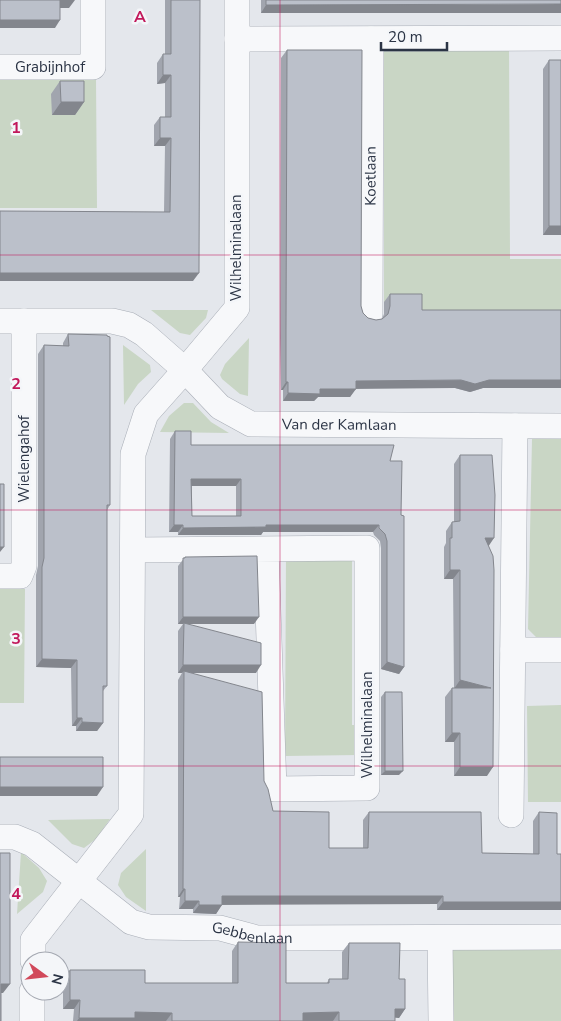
<svg xmlns="http://www.w3.org/2000/svg" width="561" height="1021" font-family="'Nunito Sans',sans-serif">
	<rect width="100%" height="100%" fill="#e4e7ec"/>
	<path fill="#c9d6c5" d="M509,41L510,259H561V312H384V43Z
		M0,78L96,79L97,208H0Z
		M151,310H208L206,318L190,335L180,333Z
		M249,338L248,396L240,394L222,379L220,375L225,364Z
		M123,345L150,365L151,372L138,384L124,405Z
		M184,403H193L211,422L229,433L160,432L169,416Z
		M561,438V638H537L528,629L532,439Z
		M286,554H352V725H358V755L285,756Z
		M0,588L25,589L24,703H0Z
		M561,705V802H528L527,706Z
		M110,819L96,839L84,848L72,844L48,820Z
		M146,849V911L126,897L118,885L121,873Z
		M21,852L39,868L47,881L43,892L17,914Z
		M450,944H561V1021H449Z"/>
	<g fill="none" stroke-linecap="round" stroke-linejoin="round">
		<g stroke="#a9aeb7" stroke-width="26">
			<g id="minor">
				<path d="M237,39L561,38"/>
				<path id="s1" d="M0,67H93V0"/>
				<path id="s2" d="M370,314L371,39"/>
				<path id="s3" d="M0,321H112L129,325L144,334L185,370L220,407L251,424L561,426"/>
				<path d="M133,550L367,548V788L274,789L266,549"/>
				<path d="M0,576H20L24,566V321"/>
				<path d="M513,650H561"/>
				<path d="M511,815L515,426"/>
				<path id="s4" d="M0,837H15L32,844L131,922L149,927L220,928L257,938L561,937"/>
				<path d="M440,938L441,1021"/>
				<path d="M33,961V940L131,814L133,454L146,414L185,370L237,308V0"/>
				<path d="M32,1021V991"/>
			</g>
		</g>
		<use href="#minor" stroke="#f7f8fa" stroke-width="25"/>
	</g>
	<path fill="#a1a5ae" fill-rule="evenodd" d="M165,0H200L193,281L164,212L165,146H154V125L160,117H165V83L157,84V63L163,54H165Z
		M261,0H561L261,13Z
		M287,50L363,313L368,318L376,320L382,319L384,314V302L390,294L422,310H561V388H483L470,392L455,388H356L350,397H318L314,401H283V390H281L280,338L281,58Z
		M549,60H561V235H543V69Z
		M60,81L84,102L75,115H52L51,94Z
		M68,334L110,505L107,510V686L103,691V723L97,731H76V726H72L71,668L36,667V575L38,566V354L44,345L63,346V343Z
		M175,431L191,445L390,461L401,515L404,667L399,674L381,669V548L380,541L374,535L373,532H263L261,535H178V532H169L170,439ZM192,486H236V516H192Z
		M460,455L488,546L487,776H454V742H445V697L452,688H454L453,579H444V547L446,543V531L452,522H454V464Z
		M185,557L254,624H189L256,673H191L264,781L273,811L329,848H363V820L369,812L482,853L533,854V821L539,812L557,854L437,910V904H222L216,914L193,913V909H179L180,897H178V680L182,673H178V631L183,624H178V566Z
		M385,692L399,775H381V697Z
		M238,942L286,983H327L329,979H342V952L349,943L399,979L405,1009L399,1018L395,1017V1021H73L74,1009H63V979L70,970L145,983H232V951Z"/>
	<path fill="#83868d" d="M60,0H75L69,8H55Z
		M561,4V13H261L266,5Z
		M0,20H60L55,28H0Z
		M163,75H171L165,83L157,84Z
		M61,102H84L75,115H52Z
		M160,138H171L165,146H154Z
		M549,226H561V235H543Z
		M0,273H199L193,281H0Z
		M489,380H561V388H483L470,392L455,388L350,389L356,381Z
		M286,382H288L283,390H281Z
		M320,389H356L350,397H318L314,401H283L288,393Z
		M191,479H241L236,486H186Z
		M174,525H183L178,532H169Z
		M266,525H379L373,532H263L261,535H178L183,528Z
		M485,538H494L488,547Z
		M0,547H4L0,552Z
		M450,570H460L453,579H444Z
		M183,617H259L254,624H184V623L183,624H178Z
		M42,659L77,660L71,668L36,667Z
		M387,662L404,667L399,674L381,669Z
		M183,665H261L256,673H184V671L182,673H178Z
		M460,680L491,688L454,689Z
		M77,718H82L76,726H72Z
		M82,722L103,723L97,731H76Z
		M452,733H460L454,742H445Z
		M460,767H493L487,776H454Z
		M385,771H403L399,775H381Z
		M0,787H103L97,796H0Z
		M183,889H185L180,897H178Z
		M222,896H443L437,904L216,905Z
		M185,901H199L193,909H179Z
		M443,902H561V910H437Z
		M199,905H222L216,914L193,913Z
		M1,984H10L3,993H0Z
		M70,1000H80L74,1009H63Z
		M395,1009H405L399,1018L389,1017Z
		M135,1012L172,1013L166,1021H77L79,1018Z
		M339,1012L333,1021H297L303,1013Z"/>
	<path fill="#bbc0ca" stroke="#83868d" fill-rule="evenodd" d="M0,0H60V20H0Z
		M171,0H200L199,273H0V211L170,212L171,138H160V117H171V75H163V54H171Z
		M266,0H561V4L266,5Z
		M287,50H362L361,306L363,313L368,318L376,320L382,319L388,314L390,306V294H422V310H561V380H489L475,384L461,380L356,381V389H320V394L288,393V382H286V330Z
		M549,60H561V226H549Z
		M60,81H84V102H61Z
		M68,334L107,335V336L110,337V505H107V686H103V723L82,722V718H77V660L42,659V567L44,558V345L69,346Z
		M175,431H191V445H394L390,461H402L401,515L404,516V667L387,662V541L385,534L379,528V525H266V527L183,528V525H174ZM191,479H241V516H192Z
		M460,455H492L495,495L494,538H485L493,556L494,570L493,767H460V733H452V688H491L460,680V570H450V538H452V522L460,521Z
		M0,484H4V547H0Z
		M257,556L259,617H183V558H185V557Z
		M184,623L261,643V665H183Z
		M184,671L262,692L264,781L268,789L273,811L329,812V848H368L369,812H481L482,853L539,854V812L557,813V854H561V902H443V896H222V905H199V901H185V889H183Z
		M385,692H402L403,771H385Z
		M0,757H103V787H0Z
		M0,853H10V984H1V1021H0Z
		M238,942L286,943V983H329V979H348L349,943H400L399,979H405V1009H395V1021H339V1012L303,1013V1021H172V1013L135,1012V1018H79L80,1000H70V970H145V983H238Z"/>
	<path fill="none" stroke="#c2185b" stroke-width="1" stroke-opacity="0.55" d="M280,0V1021M0,255H561M0,510H561M0,766H561"/>
	<g text-anchor="middle" stroke-width="5" stroke-linejoin="round" paint-order="stroke">
		<g font-size="15" fill="#2b3445" stroke="#f4f6f9">
			<text dy="5" stroke="none"><textPath href="#s1" startOffset="50">Grabijnhof</textPath></text>
			<text dy="5" stroke="none"><textPath href="#s2" startOffset="138">Koetlaan</textPath></text>
			<text transform="translate(236 248) rotate(-90)" y="5">Wilhelminalaan</text>
			<text dy="5" stroke="none"><textPath href="#s3" startOffset="376">Van der Kamlaan</textPath></text>
			<text transform="translate(24 459) rotate(-90)" y="5">Wielengahof</text>
			<text transform="translate(367 725) rotate(-90)" y="5">Wilhelminalaan</text>
			<text dy="5" stroke="none"><textPath href="#s4" startOffset="282">Gebbenlaan</textPath></text>
		</g>
	</g>
	<g font-size="16" text-anchor="middle" font-weight="bold" fill="#c2185b" stroke="#f4f6f9" stroke-width="5" stroke-linejoin="round" paint-order="stroke">
		<text x="140" y="22">A</text>
		<text x="16" y="133">1</text>
		<text x="16" y="389">2</text>
		<text x="16" y="644">3</text>
		<text x="16" y="899">4</text>
	</g>
	<g transform="translate(45 976) rotate(105)"><circle r="24" fill="#f4f6f9" stroke="#a4a8b1"/>
	<path d="M0-4L9 19L0 12L-9 19Z" fill="#d1495b"/>
	<text y="-8" font-size="14" font-weight="bold" text-anchor="middle" fill="#2b3445">N</text>
	</g>
	<path d="M381 42v8h66v-8" fill="none" stroke="#2b3445" stroke-width="2.5"/>
	<text x="388" y="42" font-size="15" fill="#2b3445" stroke="#f4f6f9" stroke-width="4" paint-order="stroke">20 m</text>
</svg>
